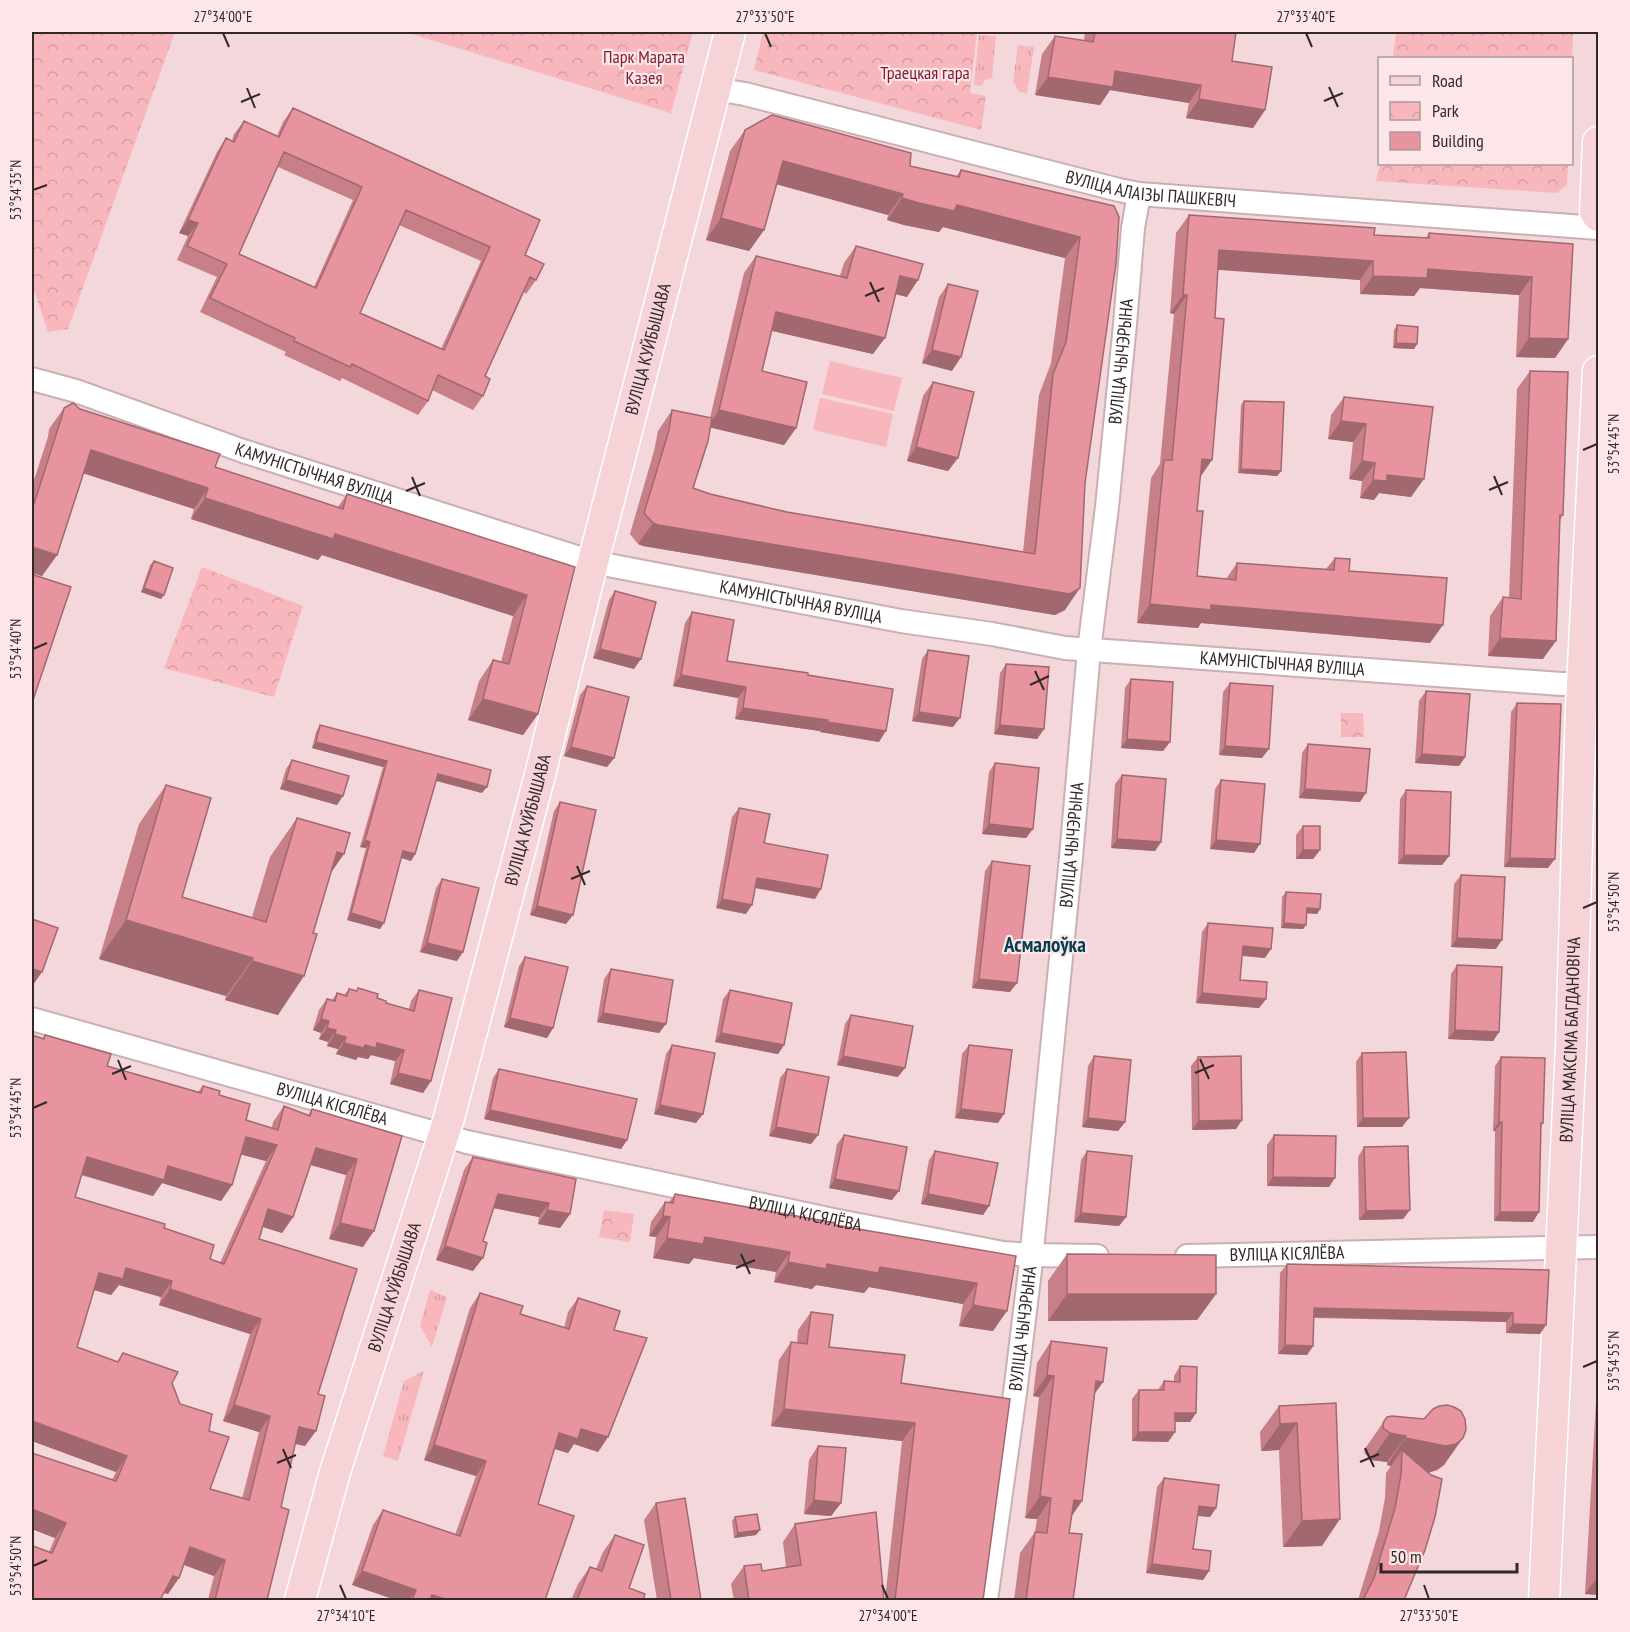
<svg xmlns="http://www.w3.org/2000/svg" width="1630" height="1632" font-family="'PT Sans Narrow',sans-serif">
	<defs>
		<pattern id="grass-tufts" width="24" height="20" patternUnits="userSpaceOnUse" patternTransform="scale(1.5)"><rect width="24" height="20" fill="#f8b7bd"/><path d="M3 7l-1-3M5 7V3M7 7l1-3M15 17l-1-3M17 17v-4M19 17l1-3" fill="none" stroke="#d59da2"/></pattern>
		<pattern id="park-crowns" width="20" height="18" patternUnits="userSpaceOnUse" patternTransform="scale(1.5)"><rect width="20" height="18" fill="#f8b7bd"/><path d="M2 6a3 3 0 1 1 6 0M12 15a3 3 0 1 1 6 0" fill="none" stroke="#d59da2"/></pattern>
	</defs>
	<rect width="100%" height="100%" fill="#f3d7da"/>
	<path fill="url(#grass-tufts)" d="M979,35L996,36L992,78L985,80L982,86L974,85Z
		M1018,45L1034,47L1027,93L1019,92L1013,81Z
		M430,1290L447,1297L432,1347L420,1326Z
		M424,1371L398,1461L383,1456L404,1381Z"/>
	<path fill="url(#park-crowns)" d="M32,32H175L68,329L48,332L32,285Z
		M405,32H693L671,113Z
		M763,32H977L970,93L986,96L981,130L754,70Z
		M1396,32H1573L1572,68V58H1393Z
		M1380,164H1568L1567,185L1557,193L1376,181Z
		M202,567L303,606L274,697L164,668Z
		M1341,713H1363L1364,737H1341Z
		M604,1210L634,1214L630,1242L599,1237Z"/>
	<path fill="#f8b7bd" d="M830,361L902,378L894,411L822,394Z
		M820,398L893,414L886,447L813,430Z"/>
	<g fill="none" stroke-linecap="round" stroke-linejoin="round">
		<g stroke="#cab0b2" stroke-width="26">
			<g id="minor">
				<path id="s1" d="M715,89L745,94L1119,190L1139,194L1598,228"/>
				<path id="s2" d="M32,379L76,391L243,451L592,562L901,621L992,634L1065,648L1561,684H1598"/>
				<path id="s3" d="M32,1019L467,1142L833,1220L1003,1253L1031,1255L1097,1256"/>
				<path id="s4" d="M1187,1256L1598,1247"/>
				<path id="s5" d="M986,1600L1015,1393L1030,1270L1071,857L1089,650L1107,507L1125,324L1133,228L1139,194"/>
			</g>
		</g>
		<g stroke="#fff" stroke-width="33">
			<g id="major">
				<path d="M1598,142L1595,212L1598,216"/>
				<path id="s6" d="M300,1600L335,1472L449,1118L541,771L585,593L730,32"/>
				<path id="s7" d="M1544,1600L1571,1047L1581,706L1598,371"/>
			</g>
		</g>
		<use href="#minor" stroke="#fff" stroke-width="22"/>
		<use href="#major" stroke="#f5d3d7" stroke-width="30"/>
	</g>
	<path fill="#c77f88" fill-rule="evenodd" d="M1085,32H1236L1232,61L1265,110L1253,128L1186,118L1189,103L1110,90L1100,105L1035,95L1042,54L1055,36L1084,40Z
		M293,108L525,255L536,280L526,294L524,292L485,376L483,396L473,410L432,390L428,401L418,415L342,378L340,381L284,355L286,352L200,312L217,277L177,260L188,236L179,233L217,152L226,138L232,141L234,134L244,121L277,136L283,122ZM278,167L353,200L314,287L239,254ZM399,225L481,261L441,349L360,313Z
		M745,130L910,166L956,177L961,170L1114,206L1065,610L1055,615L643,546L638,544L630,534L654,451L658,431L672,410L710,418L744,273L756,256L840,276L844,263L856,246L907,297L895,294L873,354L772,331L762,371L796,428L784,445L710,427L693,488L710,494L787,512L1023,552L1039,395L1051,363L1065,258L943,227L939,232L904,225L887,220L888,215L777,184L764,230L749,251L706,240L730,151Z
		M1189,215L1374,235L1426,238L1429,233L1573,244L1568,339L1555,358L1516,357L1519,295L1420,288L1414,296L1360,294V280L1218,269L1197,511V576L1226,579L1237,563L1326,569L1335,558L1430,643L1201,623L1198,628L1137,623L1151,478L1160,464L1174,314L1170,313L1176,233Z
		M948,284L952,371L922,363L939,297Z
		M1397,325L1417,344L1414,349L1393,348L1394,330Z
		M1530,371L1563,515L1560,520L1543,659L1488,656L1490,616L1503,597L1509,598L1517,389Z
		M933,382L958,458L948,471L907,461L923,396Z
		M1344,397L1433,407L1411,497L1379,493L1374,500L1360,498L1362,481L1349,479L1353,442L1328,439L1331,415Z
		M1244,401L1281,471L1277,476L1238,473L1241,405Z
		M64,408L80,409L215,467L338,507L347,494L575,567L538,714L523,735L468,720L479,681L493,660L501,662L513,616L322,555L318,560L191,519L194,509L84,473L57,555L42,576L32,573V486L48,437L49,429Z
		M154,561L161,599L141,592L150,565Z
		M615,591L634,669L593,658L609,600Z
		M692,612L727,661L808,675L879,742L820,732V731L735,719L738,698L673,686L685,623Z
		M928,650L953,727L912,721L922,659Z
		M1006,664L1044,729L1037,739L994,734L1000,673Z
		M1131,679L1170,742L1163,751L1121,748L1125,688Z
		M1230,683L1262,758L1219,755L1223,692Z
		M587,686L614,758L607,767L564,756L580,695Z
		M1426,691L1465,757L1459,766L1415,763L1419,701Z
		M1517,703L1548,868L1504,867L1511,712Z
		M320,725L482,793L436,781L415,854L411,861L401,858L380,929L347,920L366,848L360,847L383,767L312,748L316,732Z
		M1308,744L1360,802L1299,798L1302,753Z
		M292,760L337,805L280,789L286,769Z
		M995,763L1026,838L982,834L989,772Z
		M1122,775L1161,842L1155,851L1111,848L1115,784Z
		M1221,780L1254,853L1210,849L1215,789Z
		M166,785L182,897L252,917L270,857L297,818L331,872L278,1015L225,1000L226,996L99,959L139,824Z
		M1406,790L1449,856L1442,865L1398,864L1400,799Z
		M560,802L566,924L530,915L554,811Z
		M739,808L764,843L815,899L755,888L746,914L716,908L732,817Z
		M1303,826L1320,850L1313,859H1296V835Z
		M992,861L1010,992L972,988L985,871Z
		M1461,875L1496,949L1451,947L1454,884Z
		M442,879L457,961L420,952L436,888Z
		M1286,892L1320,909L1317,914L1307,913L1306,925L1303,929L1281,928L1282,897Z
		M1208,923L1265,958L1242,956L1240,980L1266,999L1259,1008L1196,1003L1202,932Z
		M525,957L553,1028L547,1038L504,1027L519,966Z
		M1457,965L1499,1032L1493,1041L1448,1039L1451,974Z
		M611,969L659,1033L597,1022L604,979Z
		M358,988L386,1003L409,1009L411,1001L419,990L431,1081L423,1093L390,1084L395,1061L371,1055L368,1059L358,1057L356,1060L336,1054L338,1049L327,1046L328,1042L319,1039L321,1033L313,1030L319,1010L327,999L332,1000L337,993L344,995L349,989L356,991Z
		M730,990L784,1045L778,1054L715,1042L723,999Z
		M851,1015L898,1077L837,1065L845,1024Z
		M45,1035L107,1066L198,1092L203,1086L219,1095L246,1120L272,1128L273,1122L284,1106L308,1115L312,1109L402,1136L363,1247L329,1239L346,1175L310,1165L293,1217L282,1233L263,1227L259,1239L318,1394L305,1446L295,1444L281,1507L267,1600H208L214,1576L184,1565L168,1594L164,1593L32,1600V1548L33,1546L49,1552L55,1538L32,1529V1453L112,1480L116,1472L32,1441L43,1038ZM241,1154L266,1161L220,1263L210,1259L164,1228L75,1197L81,1175L153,1196L162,1183L221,1201L232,1185ZM119,1285L161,1297L159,1305L250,1334L223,1421L259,1432L242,1499L210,1489L209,1431L180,1404L172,1383L123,1353L117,1362L77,1347L94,1290L111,1295Z
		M672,1045L696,1123L654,1114L666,1054Z
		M969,1045L998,1123L955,1118L962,1054Z
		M1362,1053L1402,1127H1357L1356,1062Z
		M1094,1056L1125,1122L1118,1131L1082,1127L1088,1066Z
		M1198,1057L1242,1120L1236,1129L1192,1130L1191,1066Z
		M1501,1057L1543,1123L1541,1127L1533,1222L1494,1221L1495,1131H1493L1495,1066Z
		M499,1069L627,1140L621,1149L484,1119L493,1078Z
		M787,1069L818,1135L811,1144L769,1136L780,1078Z
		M844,1135L892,1200L829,1188L837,1144Z
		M1274,1135L1329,1187L1267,1186V1145Z
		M1364,1147L1410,1210L1403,1219L1359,1220L1358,1157Z
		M935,1151L989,1206L983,1215L921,1204L929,1160Z
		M1087,1151L1126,1217L1119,1226L1074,1222L1081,1160Z
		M473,1157L570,1214L560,1228L538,1224L539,1217L493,1208L473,1271L436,1260L464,1170Z
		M675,1194L835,1225L1016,1256L993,1331L959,1326L963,1304L869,1287L864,1293L816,1285L812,1289L774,1282L776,1272L694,1258L689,1264L653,1258L656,1237L649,1236L651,1222L665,1202H669Z
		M1067,1254L1216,1294L1197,1320L1048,1321V1281Z
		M1287,1264L1549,1270L1540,1334L1506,1333V1322L1314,1318L1313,1346L1307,1355L1278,1354L1280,1273Z
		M480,1293L520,1314L564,1328L568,1312L578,1298L614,1330L608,1437L598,1452L574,1444L568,1453L554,1449L538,1504L545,1600H396L352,1585L373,1525L383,1510L455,1535L476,1476L424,1460L470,1308Z
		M811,1312L829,1347L901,1383L983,1600H885L902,1441L771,1426L779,1360L791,1342L797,1343L798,1330Z
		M1051,1341L1103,1382L1095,1393L1082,1501L1072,1516L1069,1533L1073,1600H1014L1020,1553L1035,1532L1037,1519L1025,1518L1039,1397L1033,1396L1037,1363Z
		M1599,1350V1595L1585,1594Z
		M1180,1366L1196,1413L1190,1422H1175V1432L1168,1442L1132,1441V1399L1139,1390H1158L1164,1381L1174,1382V1376Z
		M1336,1403L1322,1546L1283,1547L1279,1450L1261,1451L1260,1432L1279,1406Z
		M1387,1417L1444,1465L1437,1470L1428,1473L1404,1600H1358L1379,1531L1385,1498L1386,1473L1391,1466L1387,1465V1462L1371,1460L1365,1454L1364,1450Z
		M818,1446L841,1503L831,1516L804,1514L809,1460Z
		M1164,1478L1216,1508L1210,1517L1197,1516L1193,1549L1209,1571L1203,1580L1146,1573L1157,1487Z
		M656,1503L701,1600H657L644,1520Z
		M735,1517L756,1535L734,1538L732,1521Z
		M795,1524L884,1600H734L731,1584L744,1566L762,1571L786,1567L783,1542Z
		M615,1535L629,1588L643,1600H571L578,1584L590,1567L596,1569L603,1552Z"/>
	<path fill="#a2686f" d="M1115,71L1201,85L1189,103L1110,90L1100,105L1035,95L1048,77Z
		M1199,99L1265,110L1253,128L1186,118Z
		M783,161L903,194L888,215L768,182Z
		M902,198L957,205L1080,237L1065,258L943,227L939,232L904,225L887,220Z
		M721,218L764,230L749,251L706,240Z
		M188,220L198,223L188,236L179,233Z
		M1219,250L1373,261L1360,280L1206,269Z
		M1428,269L1532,277L1519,295L1420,288L1414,296L1360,294L1373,276Z
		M900,276L918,280L907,297L888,292Z
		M1183,295H1187L1174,314L1170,313Z
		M776,312L885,338L873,354L764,329Z
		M1529,338L1568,339L1555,358L1516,357Z
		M1396,343L1417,344L1414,349L1393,348Z
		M932,350L961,357L952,371L922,363Z
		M719,410L796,428L784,445L708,427Z
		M1341,421L1366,424L1353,442L1328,439Z
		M916,447L958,458L948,471L907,461Z
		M91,450L208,488L194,509L76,471Z
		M1202,459L1212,460L1199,479Z
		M1362,461L1375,463L1362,481L1349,479Z
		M1241,469L1281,471L1277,476L1238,473Z
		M1387,475L1424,479L1411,497L1379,493L1374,500L1360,498L1373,480Z
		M205,498L335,534L527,595L513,616L322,555L318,560L191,519Z
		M653,523L1080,588L1065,610L1055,615L643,546L638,544Z
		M32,547L57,555L42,576L32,573Z
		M144,588L164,595L161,599L141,592Z
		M1150,604L1211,605L1443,625L1430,643L1201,623L1198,628L1137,623Z
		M1500,638L1556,641L1543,659L1488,656Z
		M600,649L641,659L634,669L593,658Z
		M681,675L746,687L738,698L673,686Z
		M483,699L538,714L523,735L468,720Z
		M743,708L828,720L820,731L735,719Z
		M919,712L960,718L953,727L912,721Z
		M827,722L886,731L879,742L820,732Z
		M1000,725L1044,729L1037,739L994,734Z
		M1127,739L1170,742L1163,751L1121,748Z
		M316,742L387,761L383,767L312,748Z
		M1225,746L1269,749L1262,758L1219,755Z
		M571,747L614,758L607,767L564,756Z
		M1422,754L1465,757L1459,766L1415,763Z
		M438,774L487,787L482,793L434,780Z
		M286,780L343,796L337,805L280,789Z
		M1305,789L1366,793L1360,802L1299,798Z
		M989,824L1033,829L1026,838L982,834Z
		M1117,839L1161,842L1155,851L1111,848Z
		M365,840L370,842L366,848L360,847Z
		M1216,840L1260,844L1254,853L1210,849Z
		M1303,850H1320L1313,859H1296Z
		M403,851L415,854L411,861L399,857Z
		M337,852L344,854L317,893Z
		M1404,855L1449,856L1442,865L1398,864Z
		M1510,858L1555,859L1548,868L1504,867Z
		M757,878L821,889L815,899L751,887Z
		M722,899L752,905L746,914L716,908Z
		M537,906L573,915L566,924L530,915Z
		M1307,908L1320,909L1317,914L1304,913Z
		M351,913L384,923L380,929L347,920Z
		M126,920L253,958L226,996L99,959Z
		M1284,923L1306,925L1303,929L1281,928Z
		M1457,938L1502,940L1496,949L1451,947Z
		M427,943L463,952L457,961L420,952Z
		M1243,946L1271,949L1265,958L1237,955Z
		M252,961L304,976L278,1015L225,1000Z
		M32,969L42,972L33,985H32Z
		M979,979L1017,983L1010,992L972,988Z
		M1202,993L1266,999L1259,1008L1196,1003Z
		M603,1013L666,1024L659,1033L597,1022Z
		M510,1018L553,1028L547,1038L504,1027Z
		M321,1019L329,1021L321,1033L313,1030Z
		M327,1028L336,1030L328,1042L319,1039Z
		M1455,1030L1499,1032L1493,1041L1448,1039Z
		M721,1033L784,1045L778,1054L715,1042Z
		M335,1034L346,1037L338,1049L327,1046Z
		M344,1043L365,1045L377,1043L404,1050L395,1061L371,1055L368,1059L358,1057L356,1060L336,1054Z
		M843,1056L905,1068L898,1077L837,1065Z
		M398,1073L431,1081L423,1093L390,1084Z
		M660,1105L703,1114L696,1123L654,1114Z
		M961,1109L1004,1114L998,1123L955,1118Z
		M490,1110L627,1140L621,1149L484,1119Z
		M1088,1118L1125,1122L1118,1131L1082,1127Z
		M1363,1118H1409L1402,1127H1357Z
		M1242,1120L1236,1129L1192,1130L1199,1121Z
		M1499,1122H1502L1495,1131H1493Z
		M776,1127L818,1135L811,1144L769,1136Z
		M246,1137L277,1145L266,1161L235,1153Z
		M316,1148L357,1159L346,1175L305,1163Z
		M87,1157L168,1166L232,1185L221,1201L162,1183L153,1196L76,1173Z
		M1273,1177L1335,1178L1329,1187L1267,1186Z
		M835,1179L899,1191L892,1200L829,1188Z
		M498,1194L549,1203L539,1217L488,1207Z
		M928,1194L989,1206L983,1215L921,1204Z
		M268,1209L293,1217L282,1233L257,1225Z
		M547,1210L570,1214L560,1228L538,1224Z
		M1410,1210L1403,1219L1359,1220L1366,1211Z
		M1500,1212H1539L1533,1222L1494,1221Z
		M1081,1213L1126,1217L1119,1226L1074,1222Z
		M663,1216L670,1217L656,1237L649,1236Z
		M340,1223L374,1231L363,1247L329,1239Z
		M705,1237L790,1252L776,1272L694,1258L689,1264L653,1258L667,1238Z
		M445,1246L483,1258L473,1271L436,1260Z
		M788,1262L880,1267L977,1283L963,1304L869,1287L864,1293L816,1285L812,1289L774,1282Z
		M126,1268L172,1281L161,1297L119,1285L111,1295L88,1288L99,1273Z
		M170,1289L261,1319L250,1334L159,1305Z
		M1067,1294H1216L1197,1320L1048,1321Z
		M973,1305L1007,1311L993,1331L959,1326Z
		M1314,1308L1513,1313L1506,1322L1308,1317Z
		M1513,1324L1546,1325L1540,1334L1506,1333Z
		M1285,1345L1313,1346L1307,1355L1278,1354Z
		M1047,1375L1054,1376L1039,1397L1033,1396Z
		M1096,1381L1103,1382L1088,1403Z
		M234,1405L270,1416L259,1432L223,1421Z
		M784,1409L915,1423L902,1441L771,1426Z
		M1175,1413H1196L1190,1422H1168Z
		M32,1421L127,1456L116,1472L32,1441Z
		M1297,1423L1279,1450L1261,1451L1280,1424Z
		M299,1427L316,1431L305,1446L288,1442Z
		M581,1429L608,1437L598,1452L574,1444L568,1453L549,1447L559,1433Z
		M1138,1432H1175L1168,1442L1132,1441Z
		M1390,1433L1406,1436L1387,1462L1371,1460Z
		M1405,1438H1463L1444,1465L1437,1470L1427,1473L1402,1450L1391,1466L1387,1465Z
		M434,1445L486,1461L476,1476L424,1460Z
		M1040,1496L1051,1498L1037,1519L1025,1518Z
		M814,1500L841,1503L831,1516L804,1514Z
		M1074,1500L1082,1501L1067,1522Z
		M1199,1506L1216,1508L1210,1517L1192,1515Z
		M32,1509L66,1523L55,1538L32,1529Z
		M1340,1519L1322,1546L1283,1547L1302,1521Z
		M760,1530L756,1535L734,1538L738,1533Z
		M190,1547L225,1560L214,1576L179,1563Z
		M1152,1564L1209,1571L1203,1580L1146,1573Z
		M362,1571L416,1590L409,1600H396L352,1585Z
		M173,1576L179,1578L168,1594L162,1592Z
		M1597,1578H1599V1595L1585,1594Z
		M432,1595L448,1600H428Z"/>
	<path fill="#e7949e" stroke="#a2686f" stroke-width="1.5" fill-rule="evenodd" d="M1095,32H1236L1232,61L1272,67L1265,110L1199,99L1201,85L1115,71L1113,87L1048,77L1055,36L1093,42Z
		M293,108L540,220L525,255L544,264L536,280L530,277L485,376L490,379L483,396L438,375L428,401L352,364L350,367L294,341L295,338L210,298L227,264L187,246L198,223L188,220L226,138L234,142L244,121L279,137ZM284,152L362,187L316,288L239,254ZM406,210L490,247L444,350L360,313Z
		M772,115L911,153L910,166L959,177L961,170L1114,206L1119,217L1116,263L1085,483L1080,588L1070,594L658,525L653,523L644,513L669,430L672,410L712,418L708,441L693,488L710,494L787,512L1035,554L1053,374L1066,342L1080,237L957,205L954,211L919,203L902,198L903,194L783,161L764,230L721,218L745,130Z
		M1189,215L1375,228L1374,235L1429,238V233L1573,244L1568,339L1529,338L1532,277L1428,269L1427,278L1373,276V261L1219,250L1215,318L1224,319L1212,460L1202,459L1197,511H1203L1197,576L1236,580L1237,563L1334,570L1335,558L1350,559L1349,571L1447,578L1443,625L1211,605V610L1150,604L1164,460H1172L1187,295H1183Z
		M856,246L923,264L918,280L900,276L885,338L776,312L762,371L807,382L796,428L719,410L756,256L847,278Z
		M948,284L978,291L961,357L932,350Z
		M1397,325L1418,327L1417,344L1396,343Z
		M1530,371L1568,372L1563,515H1560L1556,641L1500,638L1503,597L1521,599Z
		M933,382L974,392L958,458L916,447Z
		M1344,397L1433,407L1424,479L1387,475V481L1373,480L1375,463L1362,461L1366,424L1341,421Z
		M1244,401L1284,402L1281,471L1241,469Z
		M73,403L80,409L220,454L215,467L343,509L347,494L575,567L538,714L483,699L493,660L509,664L527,595L335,534L333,539L205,498L208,488L91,450L57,555L32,547V510L62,416L64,408Z
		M154,561L173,568L164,595L144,588Z
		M34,575L71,587L32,703V582Z
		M615,591L656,602L641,659L600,649Z
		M692,612L734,620L727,661L808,673V675L893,689L886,731L827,722L828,720L743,708L746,687L681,675Z
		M928,650L969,656L960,718L919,712Z
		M1006,664L1049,667L1044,729L1000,725Z
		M1131,679L1173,682L1170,742L1127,739Z
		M1230,683L1273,686L1269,749L1225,746Z
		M587,686L629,697L614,758L571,747Z
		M1426,691L1470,694L1465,757L1422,754Z
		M1517,703L1561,704L1555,859L1510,858Z
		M320,725L491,770L487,787L438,774L415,854L403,851L384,923L351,913L370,842L365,840L387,761L316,742Z
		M1308,744L1370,749L1366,793L1305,789Z
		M292,760L349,776L343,796L286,780Z
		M995,763L1039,768L1033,829L989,824Z
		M1122,775L1166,779L1161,842L1117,839Z
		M1221,780L1265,784L1260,844L1216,840Z
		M166,785L211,798L182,897L266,922L297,818L350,833L344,854L337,852L313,933L317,934L304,976L252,961L253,958L126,920Z
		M1406,790L1451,792L1449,856L1404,855Z
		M560,802L596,810L573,915L537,906Z
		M739,808L770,814L764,843L828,855L821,889L757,878L752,905L722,899Z
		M1303,826H1320V850H1303Z
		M992,861L1030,866L1017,983L979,979Z
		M1461,875L1505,877L1502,940L1457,938Z
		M442,879L479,888L463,952L427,943Z
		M1286,892L1321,894L1320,909L1307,908L1306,925L1284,923Z
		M32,919L58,928L42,972L32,969Z
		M1208,923L1273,928L1271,949L1243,946L1240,980L1267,982L1266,999L1202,993Z
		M525,957L568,967L553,1028L510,1018Z
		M1457,965L1502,967L1499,1032L1455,1030Z
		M611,969L673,980L666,1024L603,1013Z
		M358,988L378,994L377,998L386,1001V1003L414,1011L419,990L452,998L431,1081L398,1073L404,1050L377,1043L376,1048L365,1045L364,1048L344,1043L346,1037L335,1034L336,1030L327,1028L329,1021L321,1019L327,999L335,1001L337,993L347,996L349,989L357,991Z
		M730,990L792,1003L784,1045L721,1033Z
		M851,1015L913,1026L905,1068L843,1056Z
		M32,1035L44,1039L45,1035L111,1054L107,1066L201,1093L203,1086L220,1091L219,1095L250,1104L246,1120L278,1130L284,1106L310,1116L312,1109L402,1136L374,1231L340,1223L357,1159L316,1148L293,1217L268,1209L259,1239L357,1269L318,1394L325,1396L316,1431L299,1427L281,1507L289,1510L267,1600H215L225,1560L190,1547L179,1578L173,1576L160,1600H32V1550L33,1546L52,1553L66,1523L32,1509V1453L116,1481L127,1456L32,1421ZM246,1137L277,1145L224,1264L210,1259L214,1245L164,1228L165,1224L75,1197L87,1157L164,1180L168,1166L232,1185ZM126,1268L172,1281L170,1289L261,1319L234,1405L270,1416L249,1500L210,1489L229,1437L209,1431L212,1414L180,1404L172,1383L178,1372L123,1353L118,1362L77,1347L99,1273L123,1279Z
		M672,1045L715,1053L703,1114L660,1105Z
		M969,1045L1012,1050L1004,1114L961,1109Z
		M1406,1052L1409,1118H1363L1362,1053Z
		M1094,1056L1131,1060L1125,1122L1088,1118Z
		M1241,1056L1242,1120L1199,1121L1198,1057Z
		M1501,1057L1545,1058L1543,1123H1541L1539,1212H1500L1502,1122H1499Z
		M499,1069L637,1099L627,1140L490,1110Z
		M787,1069L829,1077L818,1135L776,1127Z
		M844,1135L907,1147L899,1191L835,1179Z
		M1274,1135L1336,1136L1335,1178L1273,1177Z
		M1408,1146L1410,1210L1366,1211L1364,1147Z
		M935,1151L998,1163L989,1206L928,1194Z
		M1087,1151L1132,1156L1126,1217L1081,1213Z
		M473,1157L576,1179L570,1214L547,1210L549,1203L498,1194L483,1241L487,1243L483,1258L445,1246Z
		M675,1194L835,1223V1225L1016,1256L1007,1311L973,1305L977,1283L880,1267L878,1273L827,1264L826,1269L788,1262L790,1252L705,1237L703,1244L667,1238L670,1217L663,1216L665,1202L673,1203Z
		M1067,1254L1216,1255V1294H1067Z
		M1287,1264L1549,1270L1546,1325L1513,1324V1313L1314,1308L1313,1346L1285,1345Z
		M480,1293L523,1306L520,1314L569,1329L578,1298L620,1311L614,1330L647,1338L608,1437L581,1429L578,1439L559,1433L538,1504L574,1516L545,1600H448L432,1595L430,1600H412L416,1590L362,1571L383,1510L460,1536L486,1461L434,1445Z
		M811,1312L833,1315L829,1347L905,1355L901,1383L1010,1399L983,1600H895L915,1423L784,1409L791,1342L807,1344Z
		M1051,1341L1107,1348L1103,1382L1096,1381L1082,1501L1074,1500L1069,1533L1082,1534L1073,1600H1026L1035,1532L1047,1533L1051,1498L1040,1496L1054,1376L1047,1375Z
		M1180,1366L1197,1367L1196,1413H1175V1432H1138L1139,1390H1164V1381L1180,1382Z
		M1336,1403L1340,1519L1302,1521L1297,1423L1280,1424L1279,1406Z
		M1447,1405L1454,1407L1461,1411L1465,1419L1466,1430L1463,1438L1456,1444L1446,1446L1405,1438L1406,1436L1390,1433L1383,1428V1423L1387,1417L1392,1416L1424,1419L1433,1409L1439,1406Z
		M818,1446L846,1448L841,1503L814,1500Z
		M1402,1450L1431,1475L1442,1479L1435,1517L1425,1550L1404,1600H1363L1374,1578L1395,1508L1401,1475Z
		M1164,1478L1219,1485L1216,1508L1199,1506L1193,1549L1211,1551L1209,1571L1152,1564Z
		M685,1498L701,1600H671L656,1503Z
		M876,1512L884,1600H749L744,1566L761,1564L762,1571L801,1565L795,1524Z
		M757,1514L760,1530L738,1533L735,1517Z
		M615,1535L644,1545L629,1588L645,1594L643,1600H577L590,1567L602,1571Z
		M1599,1545V1578H1597Z"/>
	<path fill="none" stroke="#332829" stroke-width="2" d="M223,33L229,47M765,33L771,47M1306,33L1312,47M1329,87L1338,107M247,88L255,108M1324,101L1343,93M241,102L260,94M33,190L47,185M870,282L879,302M865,296L884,288M1583,450L1597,444M1494,476L1502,495M412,477L420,496M1489,490L1508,482M406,491L425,483M33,649L47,643M1035,671L1044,690M1030,685L1049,676M577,866L585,885M571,879L590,871M1583,908L1597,902M1200,1059L1209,1079M118,1060L126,1080M1195,1073L1214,1065M112,1074L131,1066M33,1108L47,1102M741,1254L750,1274M736,1268L755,1260M1583,1367L1597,1361M1365,1448L1374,1467M283,1449L291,1468M1360,1462L1379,1454M277,1463L296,1455M33,1566L47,1560M340,1585L346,1599M882,1585L888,1599M1424,1585L1429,1599"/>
	<g text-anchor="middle" stroke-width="4.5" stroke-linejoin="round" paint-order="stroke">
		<g font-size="18" fill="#7c1b32" stroke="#fde6e8">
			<text x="644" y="63">Парк Марата<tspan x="644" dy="21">Казея</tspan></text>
			<text x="925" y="79">Траецкая гара</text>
		</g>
		<g font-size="18" fill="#332829" stroke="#fde6e8">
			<text dy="6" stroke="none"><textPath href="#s1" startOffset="448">ВУЛІЦА АЛАІЗЫ ПАШКЕВІЧ</textPath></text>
			<text dy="6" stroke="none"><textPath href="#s6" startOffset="1299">ВУЛІЦА КУЙБЫШАВА</textPath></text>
			<text dy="6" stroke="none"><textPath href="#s5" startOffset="1246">ВУЛІЦА ЧЫЧЭРЫНА</textPath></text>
			<text dy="6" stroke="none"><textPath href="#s2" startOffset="298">КАМУНІСТЫЧНАЯ ВУЛІЦА</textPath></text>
			<text dy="6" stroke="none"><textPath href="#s2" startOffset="802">КАМУНІСТЫЧНАЯ ВУЛІЦА</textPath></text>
			<text dy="6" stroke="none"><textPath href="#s2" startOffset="1288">КАМУНІСТЫЧНАЯ ВУЛІЦА</textPath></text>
			<text dy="6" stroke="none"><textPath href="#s6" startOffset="813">ВУЛІЦА КУЙБЫШАВА</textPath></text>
			<text dy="6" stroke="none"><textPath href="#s5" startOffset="760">ВУЛІЦА ЧЫЧЭРЫНА</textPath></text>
			<text dy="6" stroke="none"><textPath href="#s7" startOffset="561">ВУЛІЦА МАКСІМА БАГДАНОВІЧА</textPath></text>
			<text dy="6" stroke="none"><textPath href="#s3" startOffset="312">ВУЛІЦА КІСЯЛЁВА</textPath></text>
			<text dy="6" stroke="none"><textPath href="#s3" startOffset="798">ВУЛІЦА КІСЯЛЁВА</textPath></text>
			<text dy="6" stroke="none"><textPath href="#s4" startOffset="100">ВУЛІЦА КІСЯЛЁВА</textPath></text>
			<text dy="6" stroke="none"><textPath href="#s6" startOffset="327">ВУЛІЦА КУЙБЫШАВА</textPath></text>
			<text dy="6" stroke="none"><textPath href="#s5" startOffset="274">ВУЛІЦА ЧЫЧЭРЫНА</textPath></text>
		</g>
		<g font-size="21" font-weight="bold" fill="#063f4e" stroke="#fde6e8">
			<text x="1045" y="952">Асмалоўка</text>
		</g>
	</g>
	<rect width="1630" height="1632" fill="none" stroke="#fde6e8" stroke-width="66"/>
	<rect x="1378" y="57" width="195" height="108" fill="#fde6e8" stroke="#ac9a9c" stroke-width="1.5"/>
	<rect x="1390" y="76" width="30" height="9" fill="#f5d3d7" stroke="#ac9a9c" stroke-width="1.5"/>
	<text x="1432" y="87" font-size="18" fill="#332829">Road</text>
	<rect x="1390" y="102" width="30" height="18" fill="url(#park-crowns)" stroke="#ac9a9c" stroke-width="1.5"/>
	<text x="1432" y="117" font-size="18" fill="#332829">Park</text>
	<rect x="1390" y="132" width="30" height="18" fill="#e7949e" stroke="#ac9a9c" stroke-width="1.5"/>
	<text x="1432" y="147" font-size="18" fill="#332829">Building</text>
	<path d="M1381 1563v9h136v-9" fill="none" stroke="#332829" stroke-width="3"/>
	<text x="1390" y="1563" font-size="18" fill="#332829" stroke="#fde6e8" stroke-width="4.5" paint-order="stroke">50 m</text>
	<rect x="33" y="33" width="1564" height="1566" fill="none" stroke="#332829" stroke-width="2"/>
	<g font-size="15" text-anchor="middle" fill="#332829">
		<text x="223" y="22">27°34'00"E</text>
		<text x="765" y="22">27°33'50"E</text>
		<text x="1306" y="22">27°33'40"E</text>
		<text transform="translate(16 190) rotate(-90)" y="5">53°54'35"N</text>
		<text transform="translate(1614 444) rotate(-90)" y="5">53°54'45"N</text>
		<text transform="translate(16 649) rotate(-90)" y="5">53°54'40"N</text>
		<text transform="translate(1614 902) rotate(-90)" y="5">53°54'50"N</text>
		<text transform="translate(16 1108) rotate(-90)" y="5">53°54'45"N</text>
		<text transform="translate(1614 1361) rotate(-90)" y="5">53°54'55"N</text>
		<text transform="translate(16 1566) rotate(-90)" y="5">53°54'50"N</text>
		<text x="346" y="1621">27°34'10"E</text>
		<text x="888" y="1621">27°34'00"E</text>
		<text x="1429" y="1621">27°33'50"E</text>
	</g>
</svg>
